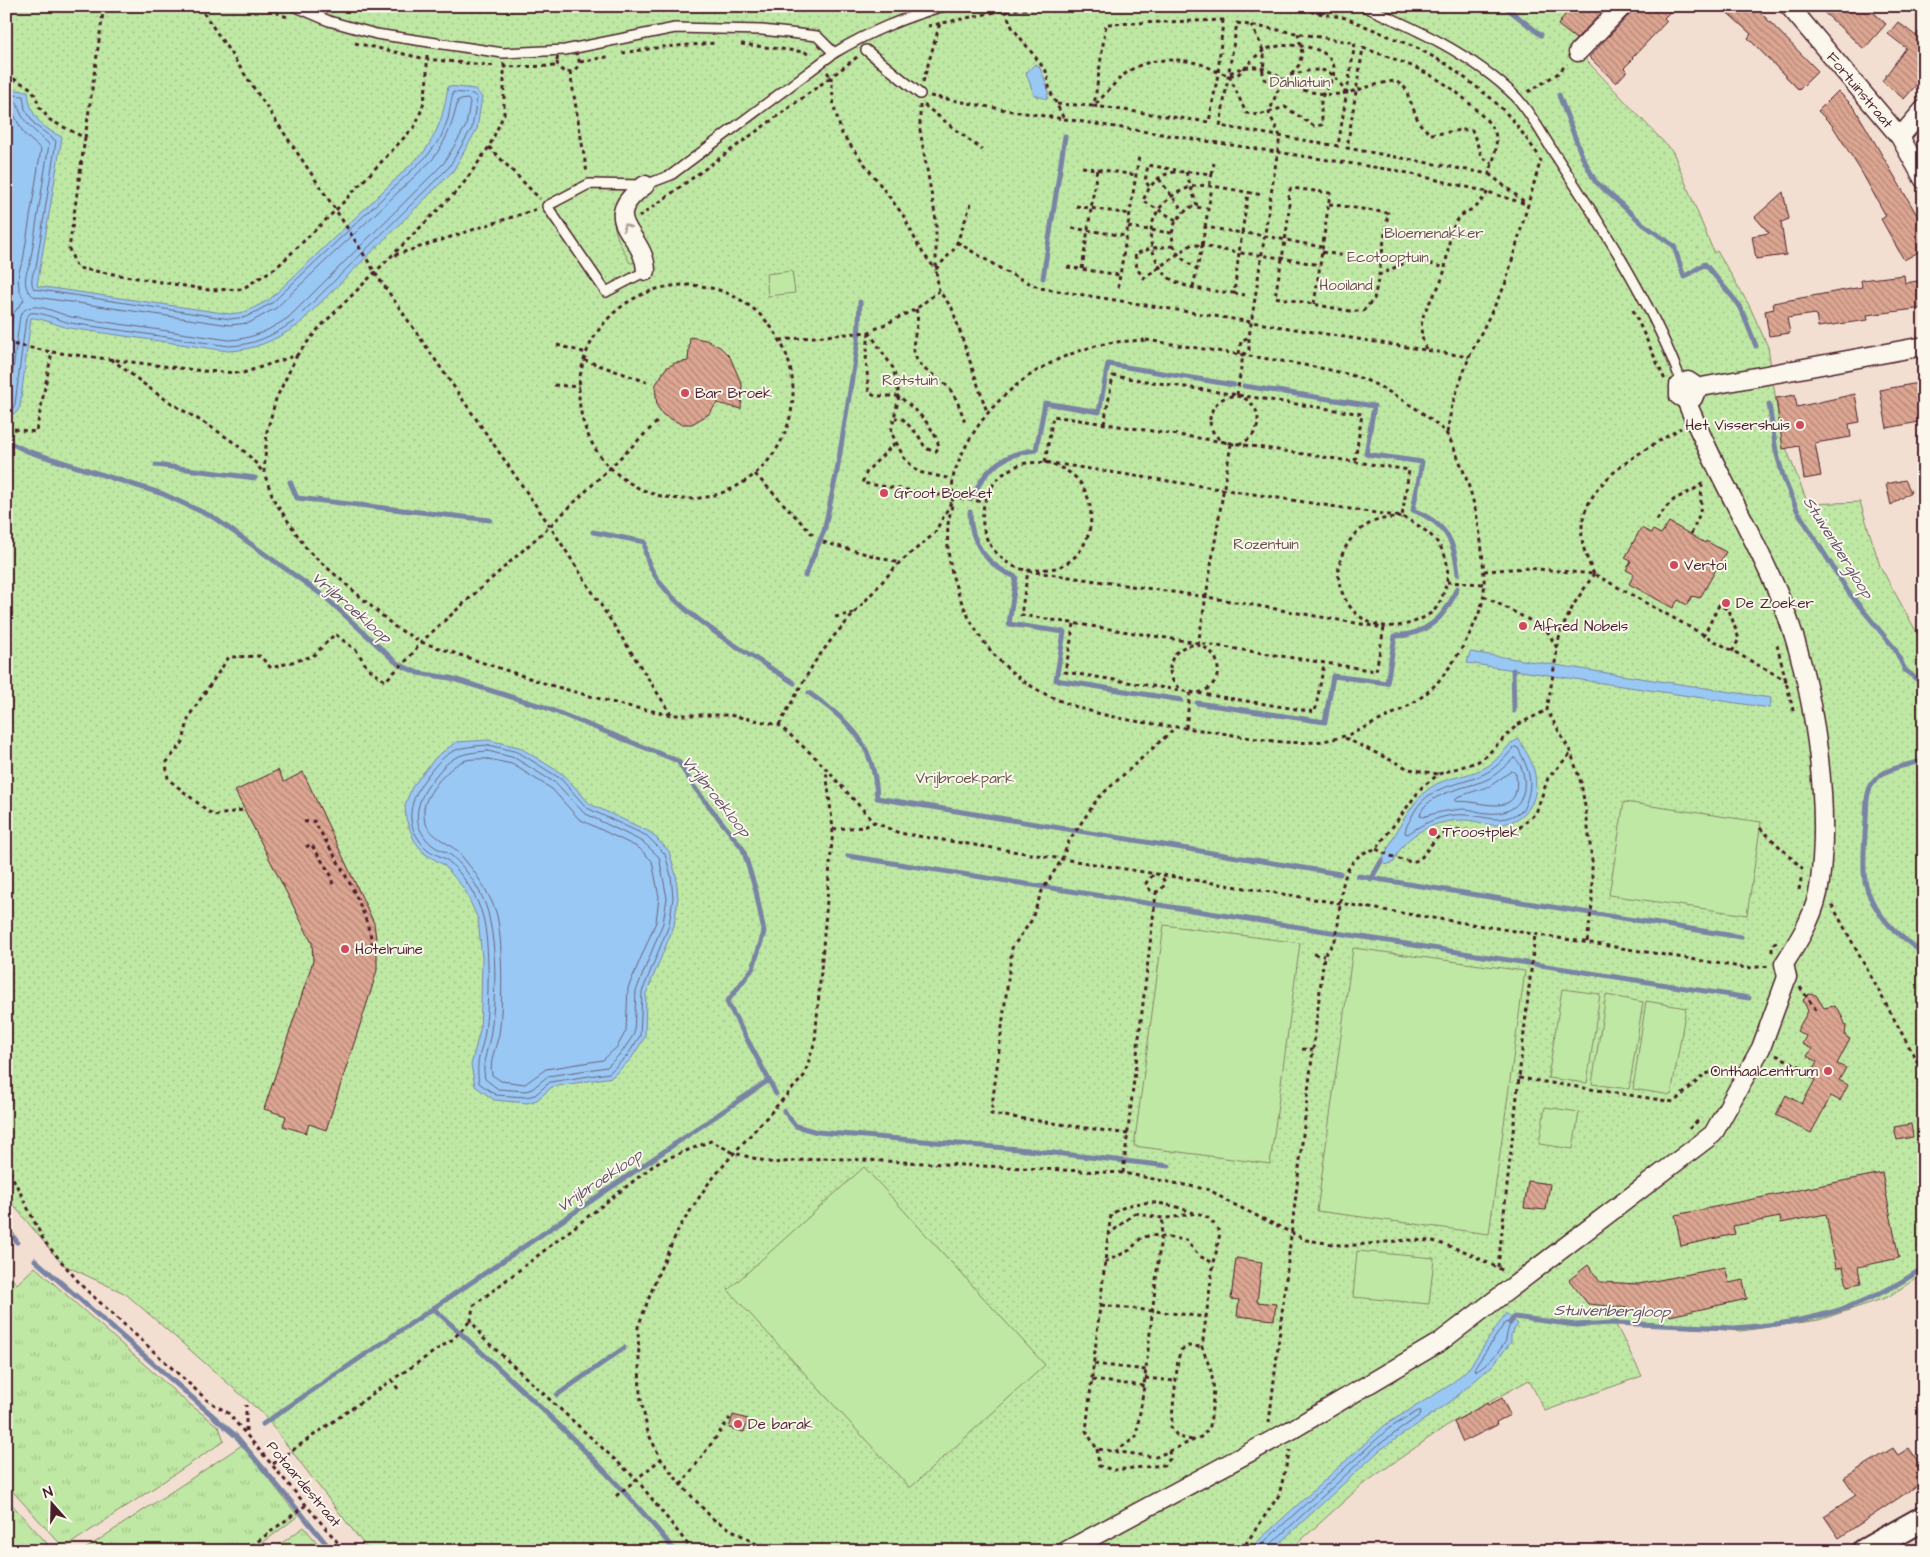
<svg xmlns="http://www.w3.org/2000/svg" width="1930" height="1557" font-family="'Architects Daughter',sans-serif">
	<defs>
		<pattern id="grass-tufts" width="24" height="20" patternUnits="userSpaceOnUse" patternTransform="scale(1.25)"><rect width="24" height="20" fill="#bfe8a4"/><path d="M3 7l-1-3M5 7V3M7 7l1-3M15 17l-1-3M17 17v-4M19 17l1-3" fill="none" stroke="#a6c78d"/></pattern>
		<pattern id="park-dots" width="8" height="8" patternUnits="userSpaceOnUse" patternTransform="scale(1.25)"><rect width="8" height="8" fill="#bfe8a4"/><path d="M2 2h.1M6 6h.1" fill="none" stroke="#a6c78d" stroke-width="1.8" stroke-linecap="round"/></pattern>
		<pattern id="building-back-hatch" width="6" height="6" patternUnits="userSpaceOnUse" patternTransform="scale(1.25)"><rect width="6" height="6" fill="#dca692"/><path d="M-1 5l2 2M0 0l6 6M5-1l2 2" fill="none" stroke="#b48777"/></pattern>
	</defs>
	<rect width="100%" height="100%" fill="#f2dfd1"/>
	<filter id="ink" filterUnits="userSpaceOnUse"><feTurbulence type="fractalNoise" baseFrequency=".02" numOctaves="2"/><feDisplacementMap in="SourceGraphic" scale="10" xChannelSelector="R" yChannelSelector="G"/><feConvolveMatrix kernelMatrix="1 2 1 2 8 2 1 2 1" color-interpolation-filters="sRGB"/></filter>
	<g filter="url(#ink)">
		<path fill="url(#grass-tufts)" stroke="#848468" d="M35,1267L182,1398L219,1427L224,1441L64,1548L6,1484V1273L17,1284Z
			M242,1445L298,1516L252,1551H82Z
			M6,1498L54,1551H6Z
			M304,1527L324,1551H271Z"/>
		<path fill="url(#park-dots)" stroke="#848468" d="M6,6H1576V39L1571,44L1673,152L1714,253L1717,251L1749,305L1768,347L1781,435L1808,504L1860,502L1880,566L1921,640L1924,639V1273L1888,1297L1819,1320L1741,1331L1615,1323L1642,1376L1545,1411L1529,1380L1446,1426L1362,1485L1289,1551H369L262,1413L126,1294L62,1264L6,1196Z"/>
		<path fill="#bfe8a4" stroke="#848468" d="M631,206L628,215L651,261L630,263C620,244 611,230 615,209Z
			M792,271L795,293L768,296L766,274Z
			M1624,802L1761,822L1747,915L1609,895Z
			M1164,925L1300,943L1270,1164L1134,1146Z
			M1353,948L1525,971L1489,1234L1317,1211Z
			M1562,989L1600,994L1587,1083L1548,1078Z
			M1606,995L1643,1002L1629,1089L1592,1084Z
			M1646,1001L1686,1008L1671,1095L1633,1089Z
			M1545,1107L1579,1112L1573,1149L1539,1144Z
			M864,1167L1045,1365L910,1488L728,1290Z
			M1357,1251L1434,1258L1429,1304L1353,1297Z"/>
		<path fill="#99c8f4" stroke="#7984a4" d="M1035,64L1039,66C1043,76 1051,89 1047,99L1034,95L1026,73Z
			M448,86L475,89L482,97L477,129L453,171L297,326C274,340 256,350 228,351L69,328C59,326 39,317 31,318L20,407L16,413L6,415V89L28,91C30,115 40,127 62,137L37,286L230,314L245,312L269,300L424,152C440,128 444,113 448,86Z
			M1470,652L1771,698L1770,708L1467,663Z
			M1519,739C1524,749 1532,760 1534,770C1541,799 1528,821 1498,825C1486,826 1476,820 1465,820C1436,820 1404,833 1394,862L1386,865L1382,860C1395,836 1413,792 1441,782C1456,776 1473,775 1488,766C1500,759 1506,744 1519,739Z
			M489,740L519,747L564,775L590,804L650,832L669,851L676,875L678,898L674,926L646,994L645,1037L631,1059L612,1077L552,1087L537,1100L527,1103L494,1100L475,1086L471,1065L480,1030L481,1004L482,958L478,919L465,890L444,865L425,854L414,840L406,819L405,805L412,787L436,757L456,742Z
			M1506,1313L1518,1324L1511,1334V1342L1493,1365L1450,1402L1380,1450L1271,1551H1247L1385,1425L1450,1385L1469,1368Z"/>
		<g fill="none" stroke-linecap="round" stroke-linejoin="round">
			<path stroke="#6a637b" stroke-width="1" d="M6,94L23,96L25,109L35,125L56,141L36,267C32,273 30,283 34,289L230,319L246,317L272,303L428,155L441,137L448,119L453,92L473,94L477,98L472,128L449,167L293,322C272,336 254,345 229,346L70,323C58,320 40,311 30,313L26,318L15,404L13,408L6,410
				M6,100L17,102C21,122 35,131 49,144L30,264C24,275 22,292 36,297L230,325L249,323L276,308L432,160C447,140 453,123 458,100L468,99L470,102L466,126L444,163L289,317C270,330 253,339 229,340L71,317C55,313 29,297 20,316L9,401L6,404
				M6,108L11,109L24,134L41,149L23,261C16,274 17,288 24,300L13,314L6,365
				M489,745L518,752L561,779L587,808L647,836L665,854L671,876L673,898L669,925L642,992L640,1036L627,1056L609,1073L550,1082L535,1095L526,1097L496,1095L479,1083C475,1057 482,1054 485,1031C489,1003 490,945 483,917C478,898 463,873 447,860C441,856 433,854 427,849C402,825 409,800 428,775C448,749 456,747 489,745Z
				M1515,747L1518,748C1530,772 1535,784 1523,810C1501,825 1491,817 1467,815C1445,813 1425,822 1408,834L1405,833C1405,828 1409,822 1412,816C1429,782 1458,788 1486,773C1499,766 1505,757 1515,747Z
				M488,751L515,758L557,784L584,813L643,842L659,857L667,898L663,923L636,991L634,1034L622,1052L607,1067L548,1076L532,1089L526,1091L498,1089L485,1079C481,1059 489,1049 491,1031C496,995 497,953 489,917C485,896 468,870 452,856C446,851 438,850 432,845C408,824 417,799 434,778C451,756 460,753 488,751Z
				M1514,758C1520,761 1523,771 1524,778C1527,802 1511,816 1487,813C1480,813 1472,809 1465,809C1450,810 1437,812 1423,817L1420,816C1424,793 1468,788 1486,780C1498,774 1505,766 1514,758Z
				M488,759L512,764L552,789L579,819L639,848L652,861L659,897L656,922L628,988L626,1031L617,1047L603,1060L546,1069L525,1084L501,1081L492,1075C489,1061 496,1048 499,1034C503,1010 503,934 496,912C488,890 475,872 460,854C448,840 421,836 424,809C426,793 447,769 461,762C468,758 480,759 488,759Z
				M1512,771L1516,774C1521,812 1497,806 1470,802C1465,801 1460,802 1455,801L1457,797L1490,786Z
				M1505,1323L1508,1322L1510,1325C1507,1331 1507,1334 1506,1340C1503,1348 1484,1369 1476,1371L1475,1368Z
				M1254,1551L1388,1429L1418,1411H1421L1420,1415L1377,1446L1270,1545L1268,1551"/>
			<path stroke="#7984a4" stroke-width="5" d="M1504,6L1541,35
				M1559,95L1582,156L1595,181L1643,224L1674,246L1684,277L1705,264L1740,306L1756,346
				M1043,278L1065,136
				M1244,386L1374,406L1366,454L1422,462L1413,510C1445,523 1455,540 1458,574
				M1769,404L1776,451L1784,479L1797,510L1849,593L1895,649L1905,670L1924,685
				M6,441L27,451L163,494L213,517L325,597L398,664L418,673L450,678L544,707L678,761L694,787L743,849L756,891L764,932L753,968L727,1002L769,1080L263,1424
				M156,465L255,478
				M290,482L297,498L490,520
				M973,497C984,468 1005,453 1036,450L1045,403L1099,412L1108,364L1234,385
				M970,512C970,543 987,566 1016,577L1009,624L1064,632L1056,680L1181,700
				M593,532L645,542C641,598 753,655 794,683
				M805,576L824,531L837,471L858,341L860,302
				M1513,670L1514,711
				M809,693C851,722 875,745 877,798L1340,874
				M1197,703L1325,722L1333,676L1387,683L1395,636C1427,635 1446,617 1457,588
				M1924,760C1909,765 1885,768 1875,780C1865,790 1867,807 1866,820C1865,839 1862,862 1865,881C1871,912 1898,937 1924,953
				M848,856L1749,998
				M1358,876L1741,937
				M1371,879L1382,860
				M769,1080L776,1094
				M784,1111L796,1126L817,1132L1018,1149L1169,1166
				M6,1226L17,1242
				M35,1260L237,1437L297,1509
				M433,1308C518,1386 603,1461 675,1551
				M1510,1323L1514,1317L1576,1325L1613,1323L1734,1328C1805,1324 1865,1309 1924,1267
				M557,1395L624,1348
				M300,1512L332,1551"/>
		</g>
		<path fill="url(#building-back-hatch)" stroke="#4a1f2b" d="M1571,6H1608L1576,39L1558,25Z
			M1633,6H1676L1664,18L1667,21L1632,58L1633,59L1624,68L1627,71L1616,83L1589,57L1631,13Z
			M1720,6H1754L1818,71L1799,90L1748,38L1751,34Z
			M1817,6H1867L1886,24L1864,49Z
			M1898,22L1916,36L1924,26V76L1904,99L1882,81L1906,48L1888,34Z
			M1838,91L1854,107L1924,227V249L1904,260L1881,219L1886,216L1861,171L1832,125L1818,111Z
			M1783,192L1789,219L1781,222L1786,255L1756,259L1752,236L1769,233L1755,217Z
			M1904,275L1905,283L1924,280V308L1867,315L1868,320L1818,327L1816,314L1787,318L1790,333L1769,336L1765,311L1774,309L1773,303L1862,287L1861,280Z
			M690,337L706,340L720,347L730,357L742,385L741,409L717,403L709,414L692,424H681L663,415L657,406L655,386L666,368L675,363L688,361Z
			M1924,382V421L1887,428L1880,390Z
			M1855,394L1860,422L1849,424L1851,437L1815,443L1821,476L1804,479L1799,446L1783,449L1776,398L1795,395L1797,407Z
			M1905,480L1911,492L1891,505L1886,484Z
			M1669,522L1705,543L1706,541L1726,552L1700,598L1692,596L1687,605L1678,600L1673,608L1629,584L1634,574L1626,570L1631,561L1625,558L1641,528L1651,533L1653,530L1661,534Z
			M278,770L284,782L303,772L374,923L377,947V970L370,994L326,1130L309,1124L306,1133L283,1126L286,1116L264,1109L313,961L312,943L235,791Z
			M1809,994L1816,995L1824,1008L1834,1006L1840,1012L1846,1026L1845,1036L1850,1039L1837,1064L1846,1068L1839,1080L1848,1085L1840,1101L1831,1096L1811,1133L1776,1115L1786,1095L1802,1104L1815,1080L1809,1077L1817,1062L1807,1056L1812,1049L1802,1044L1806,1036L1797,1031L1808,1011L1803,1000Z
			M1911,1124L1913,1137L1897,1140L1894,1127Z
			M1882,1173L1899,1258L1858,1267L1861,1283L1847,1286L1843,1267L1836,1268L1826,1214L1781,1223L1780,1217L1733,1226L1735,1234L1681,1246L1675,1215Z
			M1528,1181L1550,1184L1546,1210L1524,1208Z
			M1236,1258L1262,1262L1257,1302L1276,1304L1274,1320L1237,1316L1239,1300L1231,1299Z
			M1588,1265L1600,1282L1639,1284L1725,1267L1729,1283L1743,1280L1747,1299L1670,1316L1669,1312L1588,1304L1569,1280Z
			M1502,1398L1510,1415L1496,1422L1497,1425L1463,1442L1454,1422L1487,1403L1488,1405Z
			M733,1415L748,1419L744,1432L729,1428Z
			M1893,1448L1898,1455L1909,1448L1924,1470V1481L1839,1538L1824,1516L1856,1495L1844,1478Z"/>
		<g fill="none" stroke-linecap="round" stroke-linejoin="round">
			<g stroke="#4a1f2b" stroke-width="12">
				<path id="service" d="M294,6L329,21L376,34L503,53L565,50L675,28L762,30L817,36L834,53C871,31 903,18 944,6
					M1363,6C1417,29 1473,55 1515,96C1531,112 1545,140 1558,159C1603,228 1648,297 1678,373
					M866,50L920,94
					M646,271L606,292L547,206L589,184L645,185L671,175L834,53"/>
			</g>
			<g stroke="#4a1f2b" stroke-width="21">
				<path id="minor" d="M1789,6L1900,137L1924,180
					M1578,52L1623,6
					M1900,137L1924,109
					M645,185C595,222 645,232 646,271
					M1696,388L1924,346
					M1066,1551L1293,1429L1440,1342L1713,1134L1761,1048L1787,977L1784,964C1800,939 1817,912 1820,881C1830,798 1814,684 1783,605C1755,535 1714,470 1686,400L1679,396V385L1688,381L1694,385L1696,391L1693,398L1686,400"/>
			</g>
			<g stroke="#4a1f2b" stroke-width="28">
				<path id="secondary" d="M1865,1551L1924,1518"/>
			</g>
			<path stroke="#4a1f2b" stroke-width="3" stroke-dasharray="4 4" stroke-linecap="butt" d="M199,6L341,218L376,274L550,526L671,714
				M261,6L287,17
				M1279,6L1346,18L1419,49L1448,65L1492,99L1513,120L1539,156
				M1005,10L1012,27L1046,71L1050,91L1064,119
				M1223,20L1218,74L1209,122L1094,106L1106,24Z
				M1237,23L1355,43L1338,146L1220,126Z
				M1251,25C1256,35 1262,45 1264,55C1265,64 1261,70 1264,79L1271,82L1282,78
				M928,26L1005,10L1106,6
				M355,43L426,59L495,66
				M741,44L805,52L810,56
				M1363,48C1409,64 1443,75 1478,112C1484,117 1492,125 1495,133C1499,146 1493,161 1489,174L1347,148Z
				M557 61a11 11 0 1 1 22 0a11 11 0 1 1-22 0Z
				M622,53L662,47L717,43
				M857,57L831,77L834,107L842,134L903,215L920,249L936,270
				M580,62L611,56
				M503,67L558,66
				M570,72L587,173
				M1230,73C1262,56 1275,78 1303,90C1309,92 1318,93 1325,94C1348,97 1371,83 1396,81L1405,88L1419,123L1430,134C1445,134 1457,129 1472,130L1482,157L1492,164
				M6,75L29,87L35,95L40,108L50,120L85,138L69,249L77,268L209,290L242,289L277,267L336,210L416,125L424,102L427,78V53
				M1290,75C1319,68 1332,64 1346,94
				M923,82L940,23
				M1528,92L1557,74L1567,64
				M930,96L1006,110L1399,171L1488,192L1529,205
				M1057,104L1094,106C1105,95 1116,80 1129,71C1148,58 1176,58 1197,63C1213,67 1218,76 1237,75C1246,68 1253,57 1263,51C1279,41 1330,43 1334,67C1336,79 1327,85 1323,95C1318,106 1323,115 1322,125L1314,126L1285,107L1259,115L1246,113L1229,75
				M920,105V130L936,220V270L939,291L952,308L987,412
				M924,105L982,150
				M85,138L104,6
				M489,147L540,199
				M1082,167L1136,175
				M1186,172L1197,206
				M1212,174L1214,163
				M1489,174L1526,203
				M1159,179L1184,212
				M1149,186L1145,181L1148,165L1176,170
				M1329,204L1388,213L1379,274
				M1076,206L1130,214
				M639,217L831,77L827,72
				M1176,220L1143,201C1157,165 1180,171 1212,174L1209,187
				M1128,227L1172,233C1173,253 1180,258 1197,269L1202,246L1239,253L1234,293C1214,291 1192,290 1174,281C1163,275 1158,265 1154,254C1142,223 1163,193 1195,186C1207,183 1248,193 1263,195
				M1205,227L1212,187
				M1072,228L1126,236
				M1172,233L1176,220L1190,207L1208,208
				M957,242L1006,272L1040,288L1469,357
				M1173,246L1152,248L1135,254L1137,269L1144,278L1192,244L1202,246L1205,227L1242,233L1248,193
				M1323,247C1296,243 1269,235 1242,233L1239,253C1267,255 1293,260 1320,265L1330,193L1291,188C1287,194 1289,200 1289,207C1287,237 1280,267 1275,297L1350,311H1363L1374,299L1379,275L1413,259L1445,268L1450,237L1455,223L1462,215L1477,206L1488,192
				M1322,252L1381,262
				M395,255L537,209
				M1067,267L1120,275
				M936,269L955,248L971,204
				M1082,269L1097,169
				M579 392a107 107 0 1 1 214 0a107 107 0 1 1-214 0Z
				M1193,287L1197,269
				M1118,288L1139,156
				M1234,293L1245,295
				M1314,304L1320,265
				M916,309C922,327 907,342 917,360C923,372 938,376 946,385C956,395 961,410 965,423
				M1633,310L1665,380
				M869,332L866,360L869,393L875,396H899C916,411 934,425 939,447L936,451C923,450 924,444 918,435C914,430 908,425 903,419L895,418
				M869,332L893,368L897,384L899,396L891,432L904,458L918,472L952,479
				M780,340L869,332L916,309L939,291
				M1146,340C1191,347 1236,354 1281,361C1308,366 1337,370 1363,379C1384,387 1431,416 1445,432C1450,438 1453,446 1456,453C1472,489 1480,522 1483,562C1484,577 1486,592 1481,607C1473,632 1453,666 1435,685C1416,705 1388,716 1364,728C1312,754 1264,739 1208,731C1139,722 1056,716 1003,664C969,631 944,575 948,527C948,519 951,512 952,504C954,494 951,484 954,474C977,405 1037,357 1109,343C1121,341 1134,341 1146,340Z
				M6,343L52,352
				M557,345L587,353
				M1426,349C1410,312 1439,300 1445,268
				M1239,354L1241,341L1249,337
				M297,355L276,399L267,431L264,473L274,500L308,551L395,627L421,642L550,685L622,705L672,715H729L779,725L817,759L874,822L899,833L1747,968L1769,966
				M111,359C132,374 151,391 173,404C205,425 241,440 263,473
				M584,360L647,382
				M554,385L580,387
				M1237,395L1243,355L1249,350V337L1280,136L1269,113L1277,92L1299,65L1302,53L1298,33
				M1210 420a24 24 0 1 1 48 0a24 24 0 1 1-48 0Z
				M1104,424L1113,376L1362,414L1355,461
				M6,428L36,432L52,352L203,371L243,373L297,355L319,328L461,187L489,147L504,114V63
				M1447,433L1452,405L1469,357L1505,285L1541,159
				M895,443L867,471L862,483L984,502
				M1045,462C1057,466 1069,470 1078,480C1101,507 1093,556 1056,568C1051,569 1045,569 1041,570C1030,571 1021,570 1011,565C1000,558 989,547 985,534C976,504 993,473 1022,464C1029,462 1038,463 1045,462L1402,517C1433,531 1457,554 1444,591C1442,598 1438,608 1431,613C1399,635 1357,631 1342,592C1330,563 1350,528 1379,520C1386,518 1395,518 1402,517
				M1045,462L1053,416L1409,470L1402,517
				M755,474L815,537
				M1657,520C1662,512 1667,505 1675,499C1685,493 1699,490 1704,479
				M1691,534L1700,513L1702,485
				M823,542L899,563
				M1028,571L1207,597L1384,628L1376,671L1021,615Z
				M1484,571L1526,568L1594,574L1787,681
				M1594,574C1589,563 1583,551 1582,538C1577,483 1642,452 1681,428
				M1447,582L1484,584
				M1484,596L1546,629L1557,648
				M835,617L854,613
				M1074,624L1065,672L1315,712L1324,664
				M1703,637L1719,605L1729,610L1739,639L1732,652
				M1170 669a24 24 0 1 1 48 0a24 24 0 1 1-48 0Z
				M1198,645L1231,444
				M1777,645L1794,714
				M779,725L814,663L834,636L899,563L934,534L952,501
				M1186,728L1190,693
				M1345,738L1409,769L1438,774
				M242,810L214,816L168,779L166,763L183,742L189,716L229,657L260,656L271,668L313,656L335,634L357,651L367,667L385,681L409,658L421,642L550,526L657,422
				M304,822L314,821C336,859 367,905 373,949L357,955
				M1760,828L1803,869
				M833,829L864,827L874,822
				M306,847L311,844L331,875L333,887
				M1376,849C1435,878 1412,850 1450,829L1504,834L1518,829L1536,813L1548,778L1571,753
				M1153,875L1146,883C1149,895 1162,895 1165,882L1161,876
				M1799,890L1802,874
				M1832,905L1924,1074
				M1587,942L1592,905V860L1586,812L1581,783L1571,753L1547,710L1560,633L1574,604L1594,574
				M1772,952V946L1778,941
				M1314,954L1324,956
				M1800,987L1816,1010
				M1302,1049L1313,1050
				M1776,1055L1812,1072
				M1519,1078L1674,1102L1705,1074L1731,1068
				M1689,1129L1701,1118
				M1128,1134L991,1114L1012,948L1031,921L1042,891L1062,859L1069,841L1098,798L1176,727
				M6,1164L44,1241L83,1287L207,1400L228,1413L345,1551
				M1123,1173L1156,893
				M1135,1213C1144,1215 1154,1217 1163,1218C1190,1218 1201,1201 1220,1233L1212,1273L1202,1347L1211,1371L1214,1390L1210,1426L1203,1436L1156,1457L1097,1449L1086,1431L1108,1235Z
				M1108,1235L1111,1215C1135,1196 1166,1202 1194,1213
				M1105,1262L1130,1250L1141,1238L1151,1235L1186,1240L1199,1256L1214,1263
				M1498,1267L1535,934
				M1101,1305L1206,1317
				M1094,1364L1146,1370
				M1145,1378L1175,1381
				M1092,1380L1144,1386
				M398,1389L392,1380L453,1339L470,1321
				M1269,1423L1324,956C1327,951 1333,945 1335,940C1344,908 1333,857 1376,849L1422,787L1439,774L1477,762L1485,757L1517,725L1547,710
				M246,1431V1405
				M1192,1440L1178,1437L1171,1427L1178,1359L1181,1350L1188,1346L1202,1347
				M1097,1449L1099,1466L1114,1470L1164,1465L1170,1459L1169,1450
				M1115,1452L1136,1437L1144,1386L1163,1218
				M273,1464L392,1380
				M681,1485L730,1418
				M616,1496L661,1459
				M245,1551L306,1505
				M693,1551L637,1480L482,1337L471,1320L473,1306L658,1162L711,1141L734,1153L773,1163L825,1158L1123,1173L1210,1190L1227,1201L1306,1240L1346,1246L1407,1240L1433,1241L1464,1251L1506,1272
				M780,1551L758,1545L713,1519L681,1485L661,1459L648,1433L640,1395L638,1327L658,1274L679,1228L708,1184L734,1153L804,1076L815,1041L833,829L826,770
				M1040,1551L1052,1544
				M1241,1551L1279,1495L1290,1450"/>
			<use href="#service" stroke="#fbf7ec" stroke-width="9"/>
			<use href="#minor" stroke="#fbf7ec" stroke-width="18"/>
			<use href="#secondary" stroke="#fbf7ec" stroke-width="24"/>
		</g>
		<defs><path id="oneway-chevron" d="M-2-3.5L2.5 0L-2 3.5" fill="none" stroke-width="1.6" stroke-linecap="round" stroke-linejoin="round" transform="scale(1.25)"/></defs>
		<use stroke="#ab9695" href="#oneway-chevron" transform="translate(626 227) rotate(-118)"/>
	</g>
	<g fill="#d1495b" stroke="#fbf7ec" stroke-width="2">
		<circle cx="685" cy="393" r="5"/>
		<circle cx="1800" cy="425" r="5"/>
		<circle cx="884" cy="493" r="5"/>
		<circle cx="1674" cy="565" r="5"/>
		<circle cx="1726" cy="603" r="5"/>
		<circle cx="1523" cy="626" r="5"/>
		<circle cx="1433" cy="832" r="5"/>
		<circle cx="345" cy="949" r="5"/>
		<circle cx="1828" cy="1071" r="5"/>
		<circle cx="738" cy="1424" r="5"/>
	</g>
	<g text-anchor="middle" stroke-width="4" stroke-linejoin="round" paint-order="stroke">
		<g font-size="15" fill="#675149" stroke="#fbf7ec">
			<text x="1300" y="87">Dahliatuin</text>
			<text x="1434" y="238">Bloemenakker</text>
			<text x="1388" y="262">Ecotooptuin</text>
			<text x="1346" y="290">Hooiland</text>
			<text x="910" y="385">Rotstuin</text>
			<text x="1266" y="549">Rozentuin</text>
			<text x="965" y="783">Vrijbroekpark</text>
		</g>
		<g font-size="15" fill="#4a1f2b" stroke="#fbf7ec">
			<text transform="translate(1860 90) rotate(50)" y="5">Fortuinstraat</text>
			<text transform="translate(304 1484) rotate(50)" y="5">Potaardestraat</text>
		</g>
		<g font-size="15" fill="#4a1f2b" stroke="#fbf7ec" text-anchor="start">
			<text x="695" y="398">Bar Broek</text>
			<text x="1790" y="430" text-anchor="end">Het Vissershuis</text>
			<text x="894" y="498">Groot Boeket</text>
			<text x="1684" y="570">Vertoi</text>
			<text x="1736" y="608">De Zoeker</text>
			<text x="1533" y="631">Alfred Nobels</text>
			<text x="1443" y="837">Troostplek</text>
			<text x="355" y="954">Hotelruïne</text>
			<text x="1818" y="1076" text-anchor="end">Onthaalcentrum</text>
			<text x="748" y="1429">De barak</text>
		</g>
		<g font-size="16" font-style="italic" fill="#625267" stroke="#fbf7ec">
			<text transform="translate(1839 547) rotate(58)" y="6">Stuivenbergloop</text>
			<text transform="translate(352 607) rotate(41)" y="6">Vrijbroekloop</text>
			<text transform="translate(717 796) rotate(51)" y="6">Vrijbroekloop</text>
			<text transform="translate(599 1180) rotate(-34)" y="6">Vrijbroekloop</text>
			<text transform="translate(1612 1310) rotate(1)" y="6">Stuivenbergloop</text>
		</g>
	</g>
	<rect width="1930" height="1557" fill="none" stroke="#fbf7ec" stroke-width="25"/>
	<rect x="12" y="12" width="1905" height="1532" fill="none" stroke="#4a1f2b" stroke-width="2" filter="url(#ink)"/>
	<g transform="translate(52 1504) rotate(340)" stroke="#fbf7ec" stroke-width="4" paint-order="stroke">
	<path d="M0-4L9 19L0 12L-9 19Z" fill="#4a1f2b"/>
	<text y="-8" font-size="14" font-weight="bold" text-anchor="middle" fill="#4a1f2b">N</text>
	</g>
</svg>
